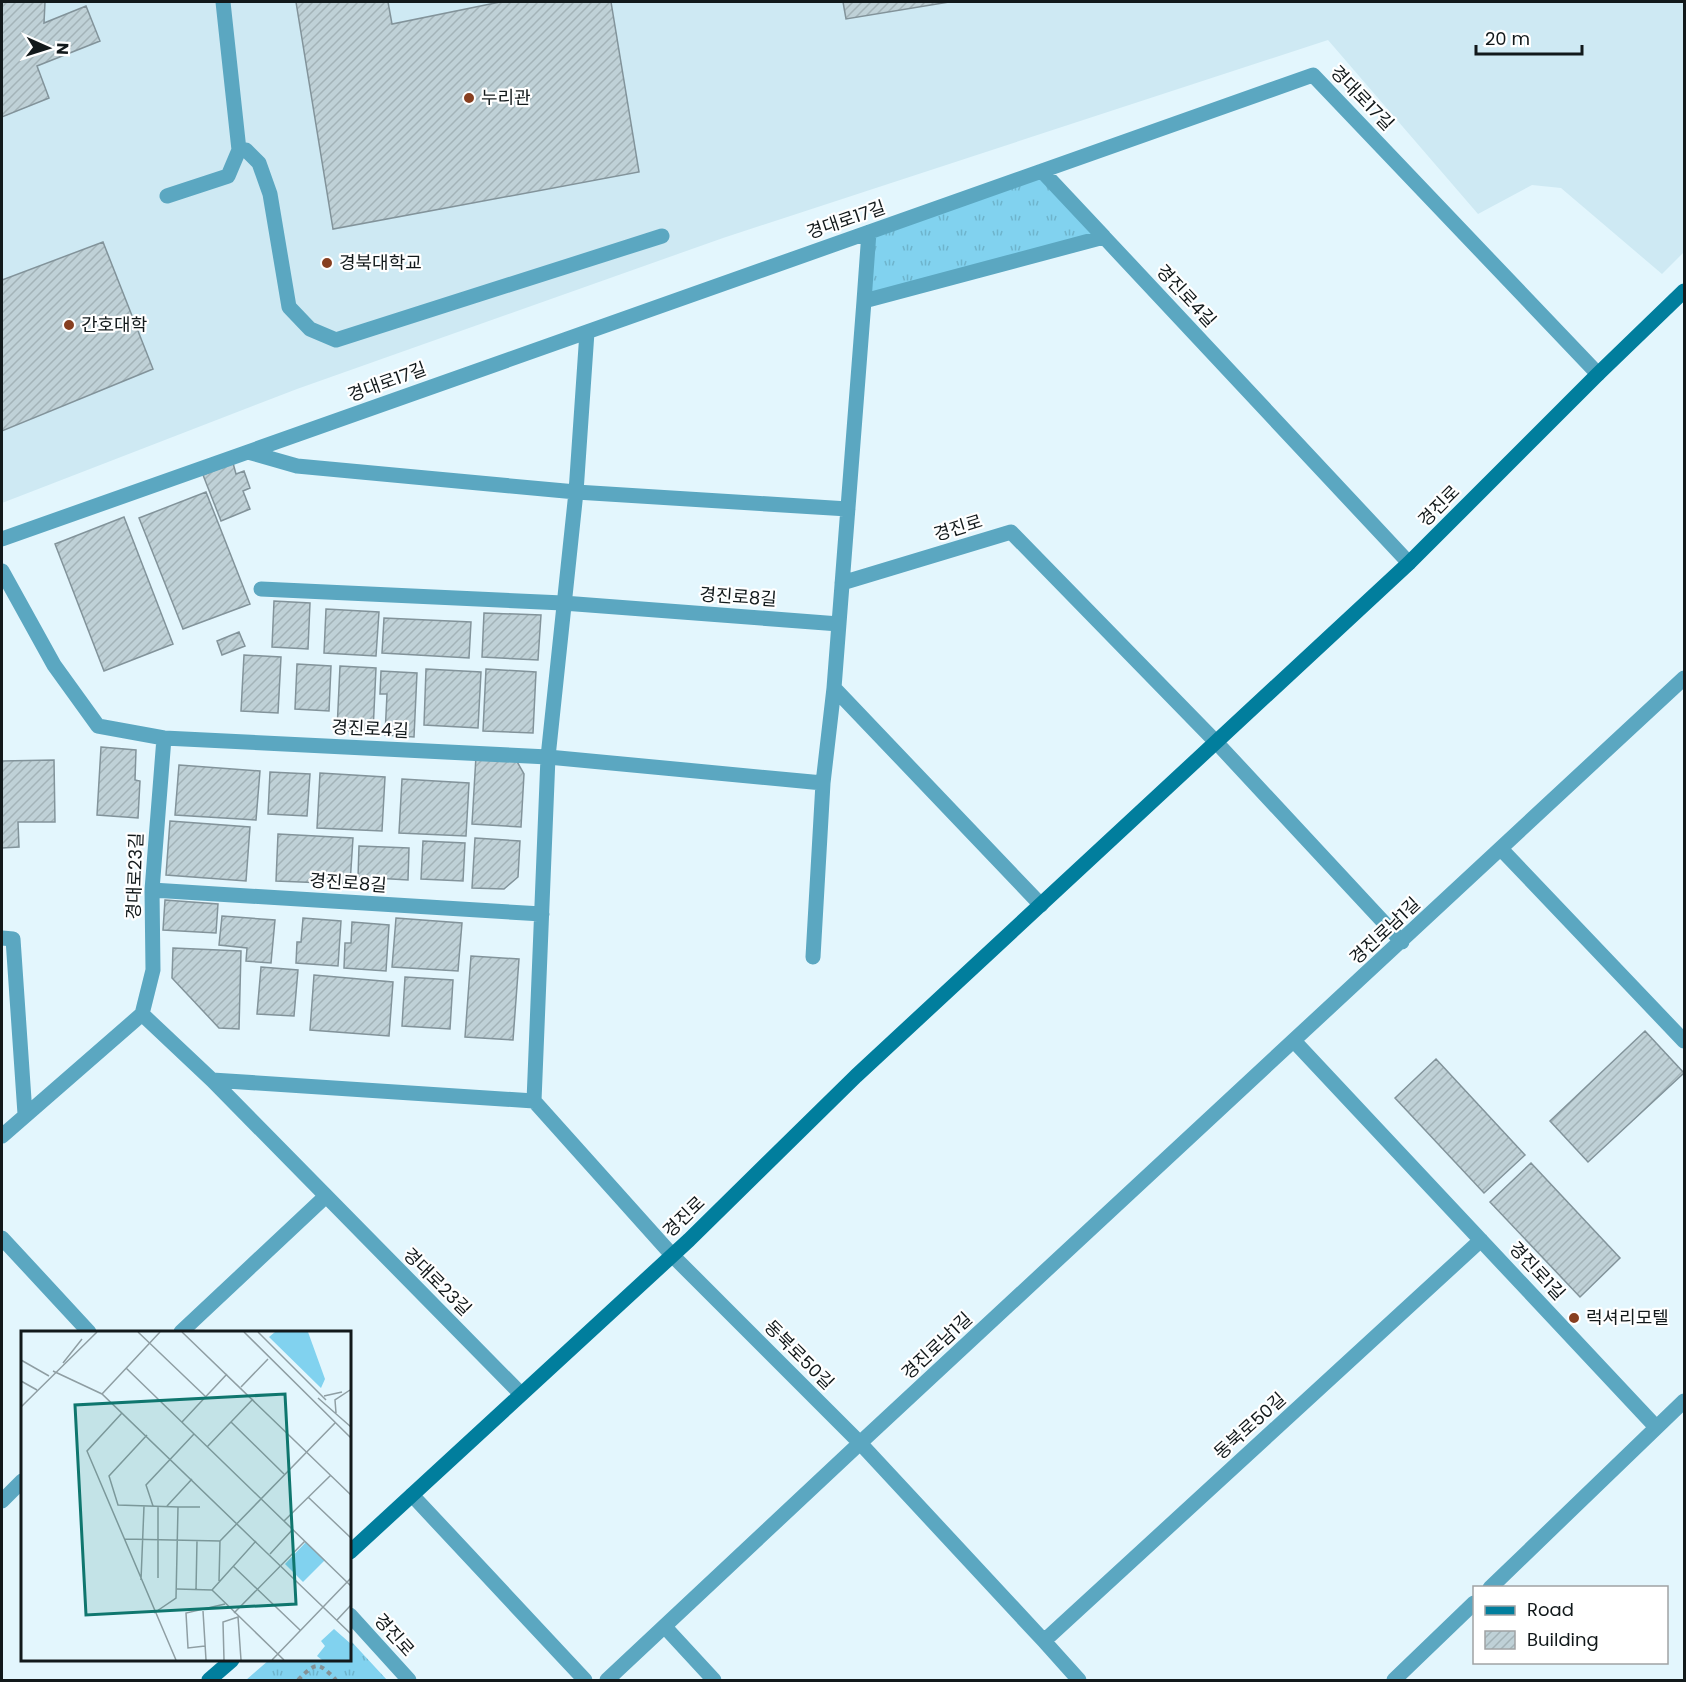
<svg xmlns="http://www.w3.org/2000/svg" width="1686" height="1682" font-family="Poppins,'Noto Sans KR',sans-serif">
	<defs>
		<pattern id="grass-tufts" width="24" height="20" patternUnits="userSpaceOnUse" patternTransform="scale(1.5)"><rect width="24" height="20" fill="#81d2ef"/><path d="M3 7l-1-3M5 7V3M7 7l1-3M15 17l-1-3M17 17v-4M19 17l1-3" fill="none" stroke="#6eb4cc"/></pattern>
		<pattern id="building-hatch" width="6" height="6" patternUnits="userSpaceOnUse" patternTransform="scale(1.5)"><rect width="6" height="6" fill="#bfd1d7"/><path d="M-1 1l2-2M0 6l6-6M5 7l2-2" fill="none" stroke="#a3b3b8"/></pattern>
	</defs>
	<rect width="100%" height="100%" fill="#e3f6fd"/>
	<path fill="#cee9f3" d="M2,2H1684V252L1662,274L1561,188L1532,185L1478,214L1328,40L723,238L297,389L2,503Z"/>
	<path fill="url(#grass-tufts)" d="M1042,171L1104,237L864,301L869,232Z
		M350,1640L387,1680H246L269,1660H350Z"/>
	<path fill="url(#building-hatch)" stroke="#82939a" stroke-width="1.5" d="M2,2H45L44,23L86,6L100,41L37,66L49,98L2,117Z
		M296,2H388L392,24L500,2H611L639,172L333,229Z
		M843,2H949L846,19Z
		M103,242L153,369L2,431V280Z
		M233,463L236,474L244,471L250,488L243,491L250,509L221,521L203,475Z
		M206,492L250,604L183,629L139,518Z
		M124,517L173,644L104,671L55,544Z
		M274,601L310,603L308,649L272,647Z
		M326,609L379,612L376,656L324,653Z
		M484,613L541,615L538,660L482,657Z
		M384,618L471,622L469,658L382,653Z
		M239,632L245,646L222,655L217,641Z
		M244,655L281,657L278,713L241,711Z
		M297,664L331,666L329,711L295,709Z
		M340,666L376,668L373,732L337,730Z
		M426,669L481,672L478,728L424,725Z
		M486,669L536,672L533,733L483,731Z
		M381,671L417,673L414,737L385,735L387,694H380Z
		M101,747L136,750L135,780L140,781L138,818L97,815Z
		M476,756L515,758L524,774L521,827L472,824Z
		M54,760L55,822H18L19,847L2,848V761Z
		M179,765L260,771L256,820L175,815Z
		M270,772L310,774L307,816L268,814Z
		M320,773L385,777L382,831L317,828Z
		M402,779L469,783L466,836L399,833Z
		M170,821L250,827L246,881L166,875Z
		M278,834L353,838L350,884L276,881Z
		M475,838L520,841L518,877L504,889L472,888Z
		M423,841L465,843L463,881L421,879Z
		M359,846L409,848L408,880L358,877Z
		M165,900L218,904L216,933L163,930Z
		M222,916L275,920L271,963L246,961L247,948L219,945Z
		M303,918L341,921L338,966L296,963L297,942H301Z
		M396,918L462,923L458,971L392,967Z
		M352,922L389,925L386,971L344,968L345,943H351Z
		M173,948L241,951L239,1029L219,1028L172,978Z
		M471,956L519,959L513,1040L465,1037Z
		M261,967L298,970L294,1016L257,1014Z
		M314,975L393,982L389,1036L310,1030Z
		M405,977L453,980L450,1029L402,1026Z
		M1645,1031L1684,1073L1588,1162L1550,1121Z
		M1436,1059L1525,1155L1484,1193L1395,1098Z
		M1531,1163L1620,1258L1580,1297L1490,1202Z"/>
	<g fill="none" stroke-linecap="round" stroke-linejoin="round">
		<path stroke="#859397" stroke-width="4" stroke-dasharray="4.5 4.5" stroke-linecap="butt" d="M298,1680C316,1662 318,1661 336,1680"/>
		<path stroke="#5ba7c1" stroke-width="15" d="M239,150H246L259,163L270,194L289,307L310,329L336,340L662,236
			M167,196L228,176L239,150L223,2"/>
		<path stroke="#5ba7c1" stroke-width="15" d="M1042,171L1104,237
			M864,301L869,232
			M587,332L576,492L548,757L534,1101L672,1255L860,1443L1044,1641L1079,1680
			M248,452L297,466L576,492L848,509
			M2,539L1313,75L1598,374
			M2,571L54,665L98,726L164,738L548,757L823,783L834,688L864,301L1104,237L1409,563
			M842,583L1011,532L1216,742L1402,942
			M261,589L563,603L839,624
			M834,688L1041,905
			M1501,849L1684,1041
			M152,890L542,914
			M2,938L13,939L25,1114
			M813,957L823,783
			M142,1014L153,970L152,890L164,738
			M1294,1041L1656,1427
			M212,1080L534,1101
			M2,1136L142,1014L212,1080L521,1394
			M2,1238L89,1332
			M181,1332L326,1196
			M412,1495L585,1680
			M2,1501L22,1481
			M1490,1588L1684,1401
			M350,1615L409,1680
			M665,1627L714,1680
			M1044,1641L1481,1240
			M607,1680L860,1443L1684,678
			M1394,1680L1474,1603"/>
		<path stroke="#017e9d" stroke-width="15" d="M350,1552L689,1240L856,1076L1409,563L1598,374L1684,291
			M209,1680L232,1660"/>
	</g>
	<g fill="#873f20" stroke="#fff" stroke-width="2">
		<circle cx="469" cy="98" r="6"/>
		<circle cx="327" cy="263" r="6"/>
		<circle cx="69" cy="325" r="6"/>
		<circle cx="1574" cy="1318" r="6"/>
	</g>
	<g text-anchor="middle" stroke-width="4.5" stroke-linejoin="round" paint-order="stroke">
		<g font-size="18" fill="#12191b" stroke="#fff" text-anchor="start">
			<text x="481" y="104">누리관</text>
			<text x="339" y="269">경북대학교</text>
			<text x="81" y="331">간호대학</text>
			<text x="1586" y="1324">럭셔리모텔</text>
		</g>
		<g font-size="18" fill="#12191b" stroke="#fff">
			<text transform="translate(1362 98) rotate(46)" y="6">경대로17길</text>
			<text transform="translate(846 220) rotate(-19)" y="6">경대로17길</text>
			<text transform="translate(1186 296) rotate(47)" y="6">경진로4길</text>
			<text transform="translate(387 382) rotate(-20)" y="6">경대로17길</text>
			<text transform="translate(1439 506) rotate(-45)" y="6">경진로</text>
			<text transform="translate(958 528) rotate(-17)" y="6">경진로</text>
			<text transform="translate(738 597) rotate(4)" y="6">경진로8길</text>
			<text transform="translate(370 729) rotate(3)" y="6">경진로4길</text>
			<text transform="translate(135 876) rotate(-88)" y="6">경대로23길</text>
			<text transform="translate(348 883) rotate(4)" y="6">경진로8길</text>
			<text transform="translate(1385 931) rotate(-43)" y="6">경진로남1길</text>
			<text transform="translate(684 1217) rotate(-44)" y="6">경진로</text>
			<text transform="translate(1537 1271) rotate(47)" y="6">경진로1길</text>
			<text transform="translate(437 1282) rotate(45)" y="6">경대로23길</text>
			<text transform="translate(937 1346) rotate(-43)" y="6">경진로남1길</text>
			<text transform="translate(799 1355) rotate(45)" y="6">동북로50길</text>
			<text transform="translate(1250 1426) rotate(-42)" y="6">동북로50길</text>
			<text transform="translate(394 1635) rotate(48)" y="6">경진로</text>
		</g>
	</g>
	<g transform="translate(21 1331)">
		<rect width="330" height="330" fill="#e3f6fd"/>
		<path d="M254,1H287L304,48L300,57L248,6ZM285,211L304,229L282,251L264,233Z" fill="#81d2ef"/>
		<path d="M313,298L330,313V329H301L296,325L304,315L300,310Z" fill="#81d2ef"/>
		<path fill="none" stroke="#8f9ea3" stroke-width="1.5" d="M117,1L185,66M161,1L330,164M223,1L330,107M237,1L305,69M0,29L28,45M42,32L61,8M105,37L330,255M32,40L81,63L330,303M0,50L16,59M220,56L247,28M81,63L139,1M303,65L321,61M297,67L330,96M0,76L76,1M101,82L66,120L155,329M315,82L314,69L329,59M161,91L206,43M210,91L263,143M126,104L88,145L97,174L157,176L155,267L133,282M186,116L232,68M287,166L330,207M132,175L125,154L173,103M146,175L171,148M157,176H179M263,190L310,144M103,208L199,210L314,92M235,210L191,259L263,329M249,223L272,198M212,235L279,299M137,247V175M120,249L123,175M198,250L199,210M156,258L191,259M175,259L176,210M182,280L185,329M213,282L284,210M316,289L330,274M184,315L167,317L165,282L204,273M203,329L202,291L217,286L220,329M251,329L330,247"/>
		<path fill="#0f766e" fill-opacity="0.15" stroke="#0f766e" stroke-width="3" d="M264,63L275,273L65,284L54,74Z"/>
		<rect width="330" height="330" fill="none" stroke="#12191b" stroke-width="3"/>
	</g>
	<rect width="1686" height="1682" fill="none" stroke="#12191b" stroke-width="6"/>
	<rect x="1473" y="1586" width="195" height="78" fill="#ffffff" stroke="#a0a3a4" stroke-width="1.5"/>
	<rect x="1485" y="1606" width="30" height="9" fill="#017e9d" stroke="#a0a3a4" stroke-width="1.5"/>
	<text x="1527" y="1616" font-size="18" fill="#12191b">Road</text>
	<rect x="1485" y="1631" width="30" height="18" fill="url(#building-hatch)" stroke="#a0a3a4" stroke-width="1.5"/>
	<text x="1527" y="1646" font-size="18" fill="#12191b">Building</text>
	<g transform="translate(48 48) rotate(93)" stroke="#ffffff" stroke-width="4.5" paint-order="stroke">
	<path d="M0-4.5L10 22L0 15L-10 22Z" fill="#12191b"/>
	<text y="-9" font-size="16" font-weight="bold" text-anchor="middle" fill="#12191b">N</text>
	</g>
	<path d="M1476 45v9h106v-9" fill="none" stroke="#12191b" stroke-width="3"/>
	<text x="1485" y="45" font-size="18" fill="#12191b" stroke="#ffffff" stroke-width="4.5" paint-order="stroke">20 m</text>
</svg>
